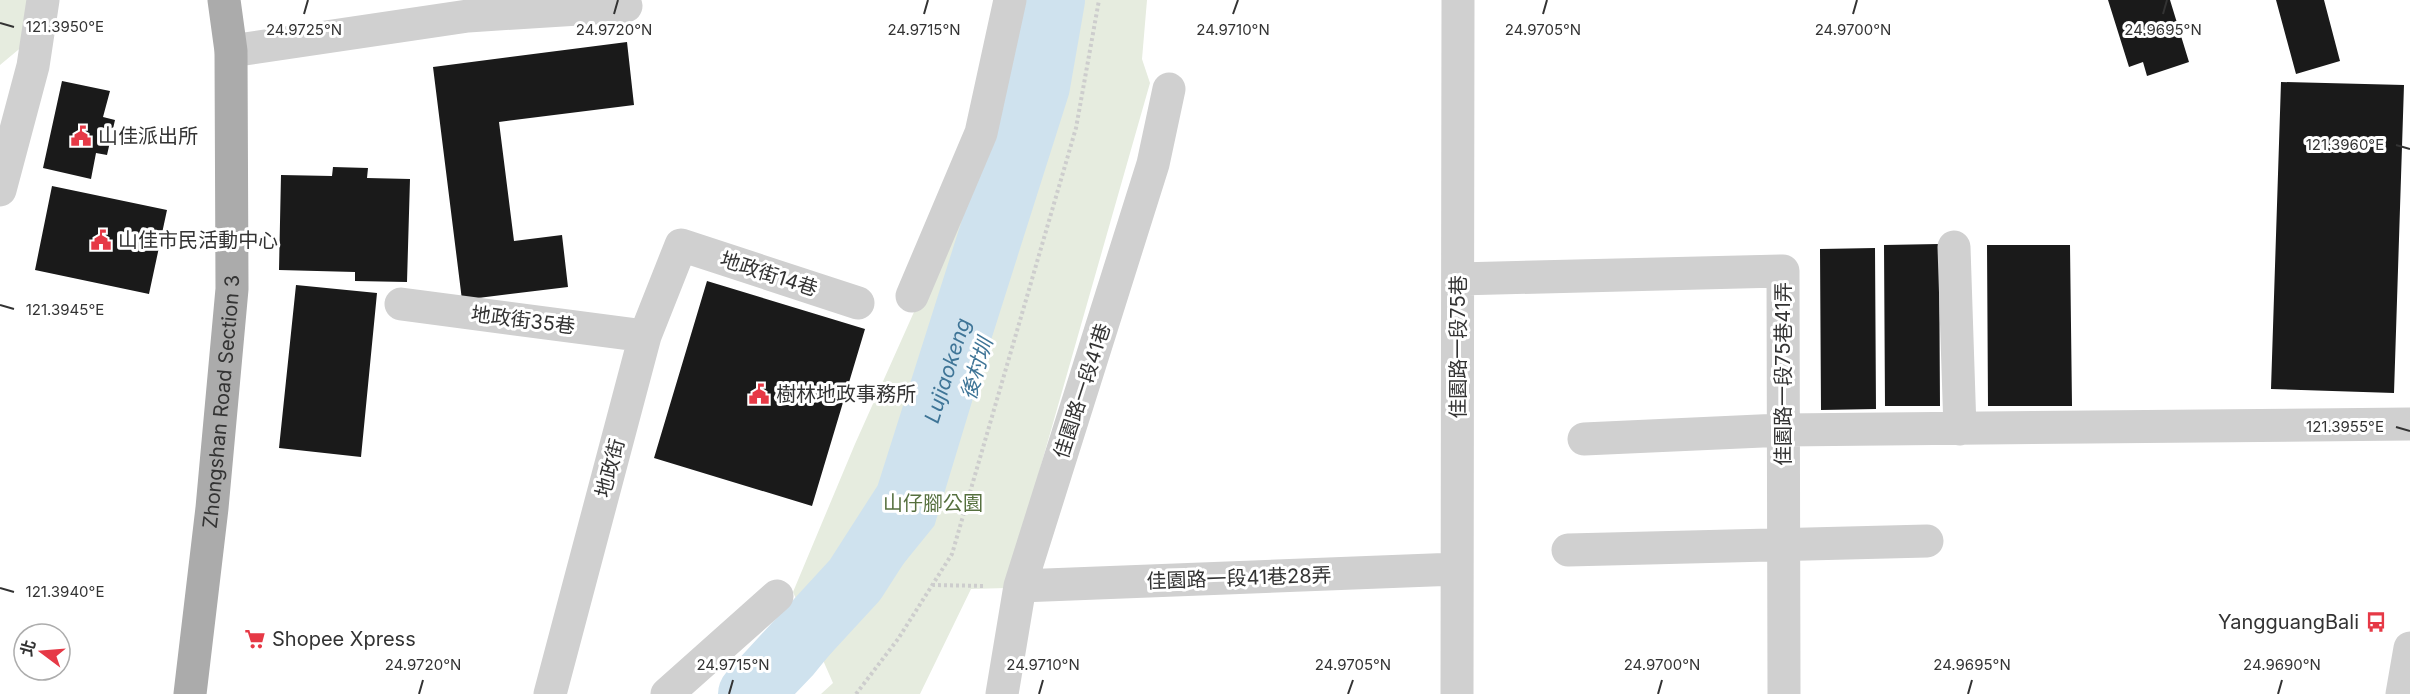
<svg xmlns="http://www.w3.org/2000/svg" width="2410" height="694" font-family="Inter,'Noto Sans TC',sans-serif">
	<rect width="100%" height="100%" fill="#fff"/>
	<path fill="#e6ecdf" d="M0,0H30L24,45L0,65Z
		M1040,0H1147L1142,59L1150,83L1006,588L971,589L920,694H821L833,683L793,592L855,444L1023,68Z"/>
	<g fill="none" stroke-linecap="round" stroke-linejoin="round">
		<path stroke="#cfe2ee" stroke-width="10" d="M788,694L809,672L930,523L1017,236L1079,0"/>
		<path stroke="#cfe2ee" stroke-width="64" id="s1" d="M750,694L855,580L907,499L1038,86L1053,0"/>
	</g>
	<path fill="#1a1a1a" d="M2108,0H2170L2189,62L2147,76L2143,62L2129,67Z
		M2276,0H2324L2340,61L2296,74Z
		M627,42L634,105L499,122L514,241L562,235L568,287L462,300L433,67Z
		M62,81L110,91L103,117L115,120L107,155L96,153L91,179L43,168Z
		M2281,82L2404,85L2394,393L2271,389Z
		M333,167L368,168L367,178L410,179L407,282L355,281V272L279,270L281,175L332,176Z
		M52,186L167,210L149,294L35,270Z
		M1939,244L1940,406H1885L1884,245Z
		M1987,245H2070L2072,406H1988Z
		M1875,248L1876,409L1821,410L1820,249Z
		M707,281L865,329L812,506L654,458Z
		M296,285L377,293L361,457L279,448Z"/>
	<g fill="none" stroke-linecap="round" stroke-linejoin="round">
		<path stroke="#cdcdcd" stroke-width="4" stroke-dasharray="3 3" stroke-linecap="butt" d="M932,585L986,586
			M856,694L898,639L952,554L1076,128L1099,0"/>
		<path stroke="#d0d0d0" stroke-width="33" d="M231,51L468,16L626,6
			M0,190L33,66L43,0
			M1954,247L1960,429
			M1458,279L1783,271L1784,694
			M912,296L981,133L1010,0
			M401,304L645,336
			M1584,439L1783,430L2410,424
			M1568,550L1927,541
			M1020,586L1457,569
			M550,694L645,336L681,245L858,303
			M667,694L777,596
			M1002,694L1020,586L1153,164L1169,89
			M1457,694L1458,0
			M2402,694L2410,648"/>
		<path stroke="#ababab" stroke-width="33" id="s2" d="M190,694L212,508L232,289L231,51L224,0"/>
	</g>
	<path fill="none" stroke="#333" stroke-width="2" d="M304,14L308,0M614,14L618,0M924,14L928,0M1233,14L1238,0M1543,14L1547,0M1853,14L1857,0M2163,14L2167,0M0,23L14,27M2396,145L2410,149M0,305L14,309M2396,427L2410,431M0,588L14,592M419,694L423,680M729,694L733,680M1039,694L1043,680M1348,694L1353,680M1658,694L1662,680M1968,694L1972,680M2278,694L2282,680"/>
	<defs>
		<g id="civic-bare" transform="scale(1.62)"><path d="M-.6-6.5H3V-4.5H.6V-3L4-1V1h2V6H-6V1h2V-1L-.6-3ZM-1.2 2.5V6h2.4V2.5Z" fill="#e63946" stroke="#fff" stroke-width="2.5" paint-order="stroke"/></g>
		<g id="bus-bare" transform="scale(1.62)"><path d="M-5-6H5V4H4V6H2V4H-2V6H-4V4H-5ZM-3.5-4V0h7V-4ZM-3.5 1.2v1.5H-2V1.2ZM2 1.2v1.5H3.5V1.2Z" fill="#e63946" stroke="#fff" stroke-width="2.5" paint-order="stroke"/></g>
		<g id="supermarket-bare" transform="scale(1.62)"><path d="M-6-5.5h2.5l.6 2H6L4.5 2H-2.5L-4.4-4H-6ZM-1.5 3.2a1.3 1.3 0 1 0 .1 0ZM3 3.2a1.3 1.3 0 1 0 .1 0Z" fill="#e63946" stroke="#fff" stroke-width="2.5" paint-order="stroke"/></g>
	</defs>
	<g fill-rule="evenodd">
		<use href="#civic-bare" x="81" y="136"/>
		<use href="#civic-bare" x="101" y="240"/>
		<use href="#civic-bare" x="759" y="394"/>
		<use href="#bus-bare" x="2376" y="622"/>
		<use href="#supermarket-bare" x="255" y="639"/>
	</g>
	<g text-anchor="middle" stroke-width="6" stroke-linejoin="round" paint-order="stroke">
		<g font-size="20" fill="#333" stroke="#fff" text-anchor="start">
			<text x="98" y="143">山佳派出所</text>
			<text x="118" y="247">山佳市民活動中心</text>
			<text x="776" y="401">樹林地政事務所</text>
			<text x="2359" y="629" text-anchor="end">YangguangBali</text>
			<text x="272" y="646">Shopee Xpress</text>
		</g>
		<g font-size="20" fill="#333" stroke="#fff">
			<text transform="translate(769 274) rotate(18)" y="7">地政街14巷</text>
			<text transform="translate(523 320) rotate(7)" y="7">地政街35巷</text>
			<text transform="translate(1458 347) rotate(-90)" y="7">佳園路一段75巷</text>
			<text transform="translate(1783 374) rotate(-90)" y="7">佳園路一段75巷41弄</text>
			<text transform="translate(1082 391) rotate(-72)" y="7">佳園路一段41巷</text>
			<text dy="7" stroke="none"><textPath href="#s2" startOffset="294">Zhongshan Road Section 3</textPath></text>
			<text transform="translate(610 468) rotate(-75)" y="7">地政街</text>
			<text transform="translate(1239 578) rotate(-2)" y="7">佳園路一段41巷28弄</text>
		</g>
		<g font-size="20" fill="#56703f" stroke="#fff">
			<text x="933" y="510">山仔腳公園</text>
		</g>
		<g font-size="21" font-style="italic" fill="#3f7597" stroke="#fff">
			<text transform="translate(977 369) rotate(-73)" y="7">後村圳</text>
			<text dy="7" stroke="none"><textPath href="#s1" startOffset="386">Lujiaokeng</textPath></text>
		</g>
	</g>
	<g font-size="15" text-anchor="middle" fill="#333" stroke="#fff" stroke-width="6" stroke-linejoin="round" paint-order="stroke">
		<text x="65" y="32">121.3950°E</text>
		<text x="304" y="35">24.9725°N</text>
		<text x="614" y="35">24.9720°N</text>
		<text x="924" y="35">24.9715°N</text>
		<text x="1233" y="35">24.9710°N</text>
		<text x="1543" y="35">24.9705°N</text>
		<text x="1853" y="35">24.9700°N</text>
		<text x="2163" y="35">24.9695°N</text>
		<text x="2345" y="150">121.3960°E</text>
		<text x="65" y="315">121.3945°E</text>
		<text x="2345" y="432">121.3955°E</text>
		<text x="65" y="597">121.3940°E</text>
		<text x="423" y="670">24.9720°N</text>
		<text x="733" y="670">24.9715°N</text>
		<text x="1043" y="670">24.9710°N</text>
		<text x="1353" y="670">24.9705°N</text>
		<text x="1662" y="670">24.9700°N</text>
		<text x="1972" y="670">24.9695°N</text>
		<text x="2282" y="670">24.9690°N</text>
	</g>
	<g transform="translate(42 652) rotate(286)"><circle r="28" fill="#ffffff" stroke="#adadad" stroke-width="1.5"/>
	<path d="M0-4.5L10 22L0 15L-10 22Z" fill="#e63946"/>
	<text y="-9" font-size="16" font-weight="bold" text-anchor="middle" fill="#333333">北</text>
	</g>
</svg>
